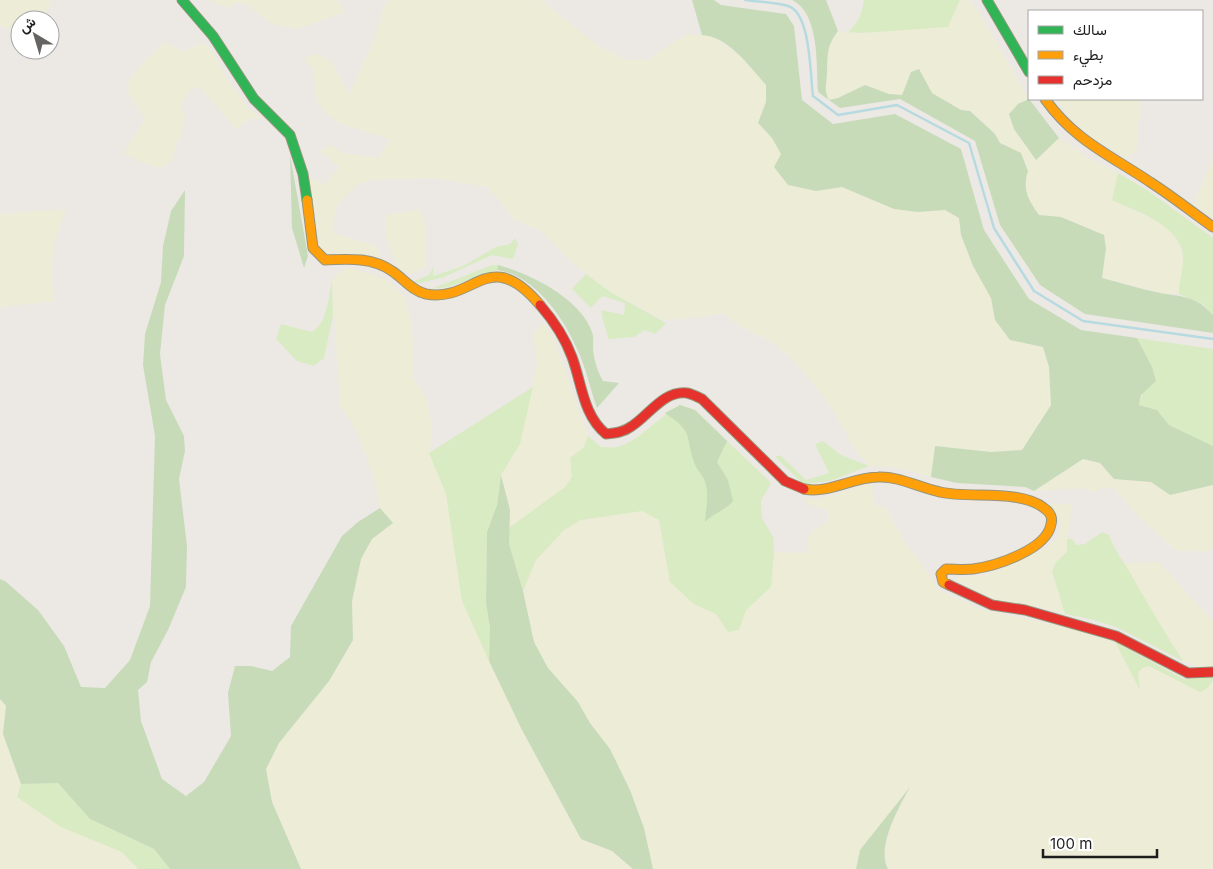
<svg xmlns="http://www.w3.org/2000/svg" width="1213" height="869" font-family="Inter,Vazirmatn,sans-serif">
	<rect width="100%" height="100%" fill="#ece9e5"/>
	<path fill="#edecd7" d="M0,0H51L45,20H20V31L0,26Z
		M207,0H338L345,12L297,29L272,24L246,4L235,3L230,8Z
		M389,0H541L597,45L627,60H649L666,47L688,34L711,36L740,55L766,85V102L758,123L772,138L781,154L816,191L842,187L864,196L918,212L945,210L959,218L961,235L973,266L991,298L995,320L1010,340L1043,347L1049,367L1051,405L1022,450L991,452L935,446L931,477L899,468L869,466L856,451L830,405L796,363L775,344L738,325L723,313L703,317L663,320L610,292L572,263L541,231L515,220L488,187L435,178L371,180L355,186L338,204L332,226L333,233L370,244L378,248L380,258L368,254L327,253L320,247L309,177L325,185L339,167L320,151L330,145L343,153L379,158L389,139L341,124L326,113L317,101L313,70L305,60L309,55L319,54L332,62L349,95L375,37L385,4Z
		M960,0H968L976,8L1029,99L1018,104L1014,129L1036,160L1059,138L1092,160L1118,173L1112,200L1167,226L1178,243L1184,258L1179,294L1161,293L1102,278L1106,248L1104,235L1061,217L1039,215L1028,200L1024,183L1028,171L1006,145L999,143L995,134L971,111L961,110L932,93L919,69L911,73L902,95L889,94L865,85L838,98L829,100L824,91L828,72L826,55L831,40L838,31L862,33L947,27Z
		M165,42L184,52L200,43L208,46L217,58L225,76L248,108L264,120L250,118L237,129L199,87L189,90L181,107L186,116L172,161L161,168L141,162L124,153L145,119L129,94L128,83L139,67Z
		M1056,99H1142L1138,123V148L1128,159L1091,137L1070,118Z
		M1213,157V218L1194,204Z
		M66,209L54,245L51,275L54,301L0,307V214Z
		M419,210L424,218L426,232V263L424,269L410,274L401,270L395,262L386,238L385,215Z
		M347,268L376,275L391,283L404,296L412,323L414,379L427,400L432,427L430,453L446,494L462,601L521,728L581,839L612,851L633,869H301L272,802L266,769L279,743L329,681L353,641L352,601L361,559L372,539L393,523L380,508L372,471L354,426L340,405L332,281L337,274Z
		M544,324L554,338L588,436L584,447L570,458L572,477L565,487L509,528L510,510L501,475L520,444L537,363L533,335L536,329Z
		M1083,459L1100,463L1114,479L1151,482L1170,495L1213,485V548L1206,552L1176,550L1139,517L1115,489L1104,488L1094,492L1081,488L1034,491Z
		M871,483L875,505L886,508L907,546L917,557L940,591L983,610L1087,631L1115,642L1139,688L1138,673L1142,668L1149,666L1199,692L1213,682V869H888L885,848L893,819L908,790L860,850L856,869H653L644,828L630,790L578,702L548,668L534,642L523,591L536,560L564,530L581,520L642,511L658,520L670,582L694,604L716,614L728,632L738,630L746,610L771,587L774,552L809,553L807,537L830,519L828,511L807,503L803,498L816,500Z
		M1049,504H1072L1068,534V552L1056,562L1052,571L1065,614L1039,607L997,600L956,581L958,577L985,575L1045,549L1057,538L1061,529L1060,517Z
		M1159,562L1192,599L1213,619V666L1198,667L1183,661L1153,617L1123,563Z
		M0,699L6,706L3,734L21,784L17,797L96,841L122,852L138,869H0Z"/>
	<path fill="#d9ebc2" d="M864,0H960L948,27L862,33L848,32C858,23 862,14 864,0Z
		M1118,173L1147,190L1213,238V315L1203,304L1179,294C1179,282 1183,271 1183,259C1184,226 1136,211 1112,200Z
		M515,238L518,244L513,259L492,255L444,277L420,283L412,282L429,275L434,266L433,276L463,266L496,247L510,244Z
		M492,265H498L497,270L448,287L431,289Z
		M586,274L610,292L666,323L655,334L645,330L634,337L608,339C607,328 601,321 602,310L624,315L625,303L602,296L591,308L572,289Z
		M332,281L333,316L324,358L314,366L297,361L276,339L281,324L312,332C328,322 328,298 332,281Z
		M1137,338L1213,349V446L1169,425L1157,410L1139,405L1152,367Z
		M533,387L520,444L501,475L497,505L487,532L486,603L490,628L489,661L462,601L446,494L429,453Z
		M680,405L695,410L771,483L761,501L762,518L773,537L774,552L771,587L746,610L739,630L728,632L716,614L694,604L670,582L659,520L642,511L581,520L564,530L536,560L523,591L509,544V528L565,487L572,477L570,458L584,447L588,436L601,447C606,447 612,448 617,447C638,442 661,415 680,405Z
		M823,441L841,455L869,466L830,481L803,484L775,457L780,455L806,480L829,473L815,444Z
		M1102,532L1109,535C1116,554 1128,567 1137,585C1152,611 1167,636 1183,661L1116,627L1090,619L1065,614L1052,571L1056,562L1067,552V539H1072L1076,545L1085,544Z
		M1115,642L1184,679L1213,677C1213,684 1206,690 1200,692L1149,666L1142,668L1138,673L1140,690Z
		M58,783L90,819L154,849L170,869H138L122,852L61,827L17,797L21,784Z"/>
	<path fill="#c7dbb9" d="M692,0H714L721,5L786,14L794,26L802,100L833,124L895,114L961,149L984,230L1029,299L1081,330L1137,338L1152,367L1156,381L1141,395L1139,405L1157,410L1169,425L1213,446V485L1170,495L1151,482L1114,479L1100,463L1083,459L1034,491L1025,487L957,483L931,477L935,446L991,452L1022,450L1051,405L1049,367L1043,347L1010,340L995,320L991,298L973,266L961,235L959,218L945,210L918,212L894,209L842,187L816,191L788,185L774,167L781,154L772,138L758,123L766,102V85C749,66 729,37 702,35Z
		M792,0H826L838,31C826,47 828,54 827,73C827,84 823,89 829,100L838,98L865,85L889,94L902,95L911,72L919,69L932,93L961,110L970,111L995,134L1000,143L1021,153L1028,171C1022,189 1028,200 1039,215L1061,217L1104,235L1106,248L1102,278C1122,283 1141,289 1160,293C1184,297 1196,296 1213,315V333L1085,314L1040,285L1000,225L975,141L900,99L840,108L818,92C816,64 820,14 792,0Z
		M1029,99L1059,138L1036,160L1014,129L1009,114L1018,104Z
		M290,155L308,256L304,268L292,228Z
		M185,190L184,256L165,305L160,354L166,400L184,436L185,451L179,479L187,546L186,587L168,630L151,662L147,682L138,690L141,721L162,779L186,796L204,782L231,736L228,693L235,666H251L272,671L290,657L291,626L342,536L358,522L380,508L393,523L372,539L361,559L352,601L353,640L329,681L279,743L266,769L272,802L301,869H170L154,849L90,819L58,783L21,784L3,734L6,706L0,699V579L5,581L38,610L64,646L81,687L105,688L130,660L150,606L155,436L143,365L145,334L161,282L163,246L171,211Z
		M498,265C530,274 580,298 592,332C594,337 593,343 593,348C594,360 597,370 603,381L619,383L597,408C590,389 586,367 577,349C563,317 534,275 497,270Z
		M680,405L695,410L727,441L717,462L728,480L733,501C726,510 714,513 705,522C706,507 710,493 704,479C702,474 697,470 695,465C684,436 696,434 665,413Z
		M501,475L510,510L509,544L523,591L534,642L548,668L578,702L590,723L610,749L630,790L644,828L653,869H633L612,851L581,839L521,728L489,661L490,628L486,603L487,532L497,505Z
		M910,787C899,807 876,847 888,869H856L860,850Z"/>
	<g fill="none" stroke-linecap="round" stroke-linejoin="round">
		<path stroke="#b7dae1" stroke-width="2.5" d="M745,0C759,2 775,2 788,6C811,13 810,75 813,96L838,115L897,105L969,143L994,228L1034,291L1083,321L1213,339"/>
		<g stroke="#95957c" stroke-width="11">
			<path id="fast" d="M182,0L213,36L254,99L290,135L303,174L307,200
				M987,0L1029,72"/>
		</g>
		<g stroke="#95957c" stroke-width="11">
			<path id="slow" d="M1045,99C1074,140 1110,155 1150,182C1172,196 1192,212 1213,227
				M307,200L313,248L325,260C347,259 372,257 392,271C403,278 412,291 426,294C475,303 488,244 540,305
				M804,489C829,494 853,477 878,477C899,476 920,488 940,492C970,499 1020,489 1044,508C1050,512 1053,518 1051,524C1047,550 995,566 973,569C964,570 955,569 946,569L941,574L943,582L949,585"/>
		</g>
		<g stroke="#95957c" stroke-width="11">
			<path id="jam" d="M540,305C553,320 565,338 572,357C582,384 583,415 606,434C616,433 624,432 632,426C649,415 664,390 687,393C692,394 698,397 702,399L785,481L804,489
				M949,585L992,605L1025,610L1116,636L1188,673L1213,672"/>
		</g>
		<use href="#fast" stroke="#30b455" stroke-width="9"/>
		<use href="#slow" stroke="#ff9f0a" stroke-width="9"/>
		<use href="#jam" stroke="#e5322d" stroke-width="9"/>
	</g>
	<rect x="1028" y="10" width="175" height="90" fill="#ffffff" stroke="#a5a5a5"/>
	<rect x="1038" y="26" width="25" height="8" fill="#30b455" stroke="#a5a5a5"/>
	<text x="1073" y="35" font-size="15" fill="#1d1d1d">سالك</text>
	<rect x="1038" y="51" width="25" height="8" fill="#ff9f0a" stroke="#a5a5a5"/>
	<text x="1073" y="60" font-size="15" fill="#1d1d1d">بطيء</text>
	<rect x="1038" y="76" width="25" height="8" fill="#e5322d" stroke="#a5a5a5"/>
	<text x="1073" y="85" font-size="15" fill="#1d1d1d">مزدحم</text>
	<g transform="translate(35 35) rotate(322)"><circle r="24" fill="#ffffff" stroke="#a5a5a5"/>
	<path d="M0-4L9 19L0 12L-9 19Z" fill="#656463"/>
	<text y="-8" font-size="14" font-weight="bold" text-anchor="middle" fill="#1d1d1d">ش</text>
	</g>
	<path d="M1043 849v8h114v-8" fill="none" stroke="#1d1d1d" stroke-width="2.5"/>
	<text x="1050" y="849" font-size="15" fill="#1d1d1d" stroke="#ffffff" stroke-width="4" paint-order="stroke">100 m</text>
</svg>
